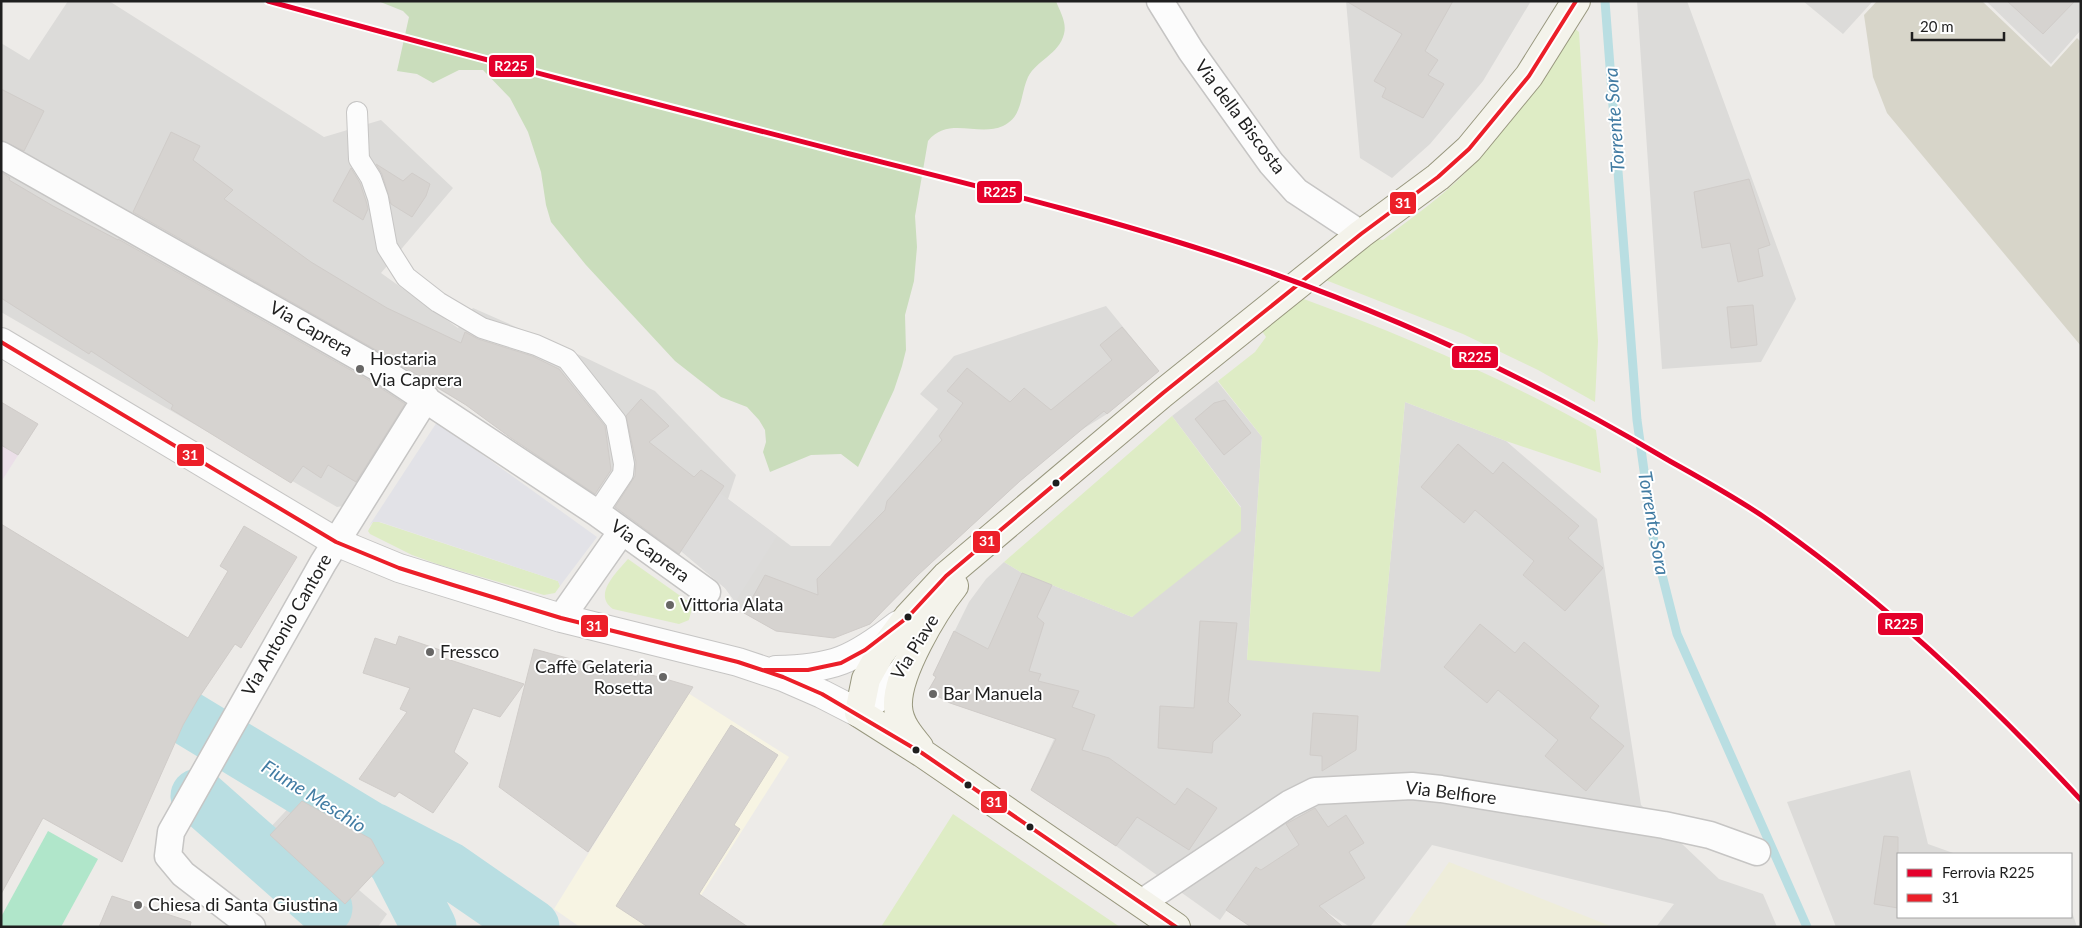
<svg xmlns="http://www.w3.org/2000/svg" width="2082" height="928" font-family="Lato,sans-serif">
	<rect width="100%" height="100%" fill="#edebe8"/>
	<path fill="#dcdbd9" d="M68,1H109L324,137L381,120L453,188L381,273L458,328L473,308L584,357L655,391L736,475L728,499L791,546H830L938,409L920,394L954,356L1106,306L1159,371L1107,414L1078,432L1020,481L918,575L870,624L852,631L812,635L776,631L744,613L725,588L681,551L679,555L599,501L466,405L424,381L408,399L360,484L343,506L337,507L1,312V43L29,60Z
		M1346,1H1531L1483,81L1430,144L1392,178L1360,158Z
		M1637,1H1687L1796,299L1761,362L1662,369Z
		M1803,1H1873L1843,34Z
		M1986,1H2081V30L2051,64Z
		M1217,381L1262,437L1247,659L1380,671L1405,402L1506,441L1597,519L1641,805L1719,879L1763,894L1777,927H1656L1674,904L1432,845L1370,927H1350L1257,867L1220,920L1116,846L1031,790L1054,739L950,703L928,691L936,677L933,675L969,602L986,579L1004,562L1022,573L1132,617L1241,507L1172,416Z
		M1910,770L1928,844L1956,854H1898V917H2071V909L2077,927H1836L1787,802Z
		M298,798L371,839L384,863L359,890L387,914L378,927H330L344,907L266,832Z"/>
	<path fill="#ebdfe8" d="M1,402L38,424L1,482Z"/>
	<path fill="#f7f4e3" d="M688,693L789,757L681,927H580L554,909Z"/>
	<path fill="#d7d5c9" d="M1877,1H1982L2051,67L2077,38L2081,42V346L1887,113L1873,77L1864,15Z"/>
	<path fill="#eeedda" d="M1449,862L1613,927H1404Z"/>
	<path fill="#deecc5" d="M1574,28L1579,32L1598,341L1595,402L1538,370L1463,334L1323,279L1373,238L1383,240C1411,218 1442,197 1466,172C1509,129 1541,79 1574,28Z
		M1301,298C1403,335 1501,377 1596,430L1601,473L1506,441L1405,402L1380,672L1247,660L1262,437L1218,381L1255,352L1266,337L1262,331Z
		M1172,416L1241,508V531L1132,617L1022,573L1004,562Z
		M373,522H379L558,581L560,586L555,593L544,595L440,565L412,555L370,534L368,531Z
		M628,559L689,602L692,608L689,620L679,624L613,609C592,595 617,572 628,559Z
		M953,814L1120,927H881Z"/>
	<path fill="#caddbc" d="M378,1H1056C1060,12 1067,22 1064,34C1059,54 1037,60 1028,77C1020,95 1023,117 1003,126C978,137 948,116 928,141L915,216L917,247L914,281L905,315L906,350L902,366L894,390L858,467L841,454L811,455L770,472L763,452L766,442L765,430L759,420L747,407L721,397L675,361L586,265L551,222L546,205L541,172L528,132L510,98L483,70H459L433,83L417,74L397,71L409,17L403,11Z"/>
	<path fill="#b0e6ca" d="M48,831L98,859L61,927H1V917Z"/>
	<path fill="#dddcdb" d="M720,493L777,536L735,602L725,588L681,551Z"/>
	<path fill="#e2e2e7" d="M437,422L597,537L560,586L558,581L380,522H373L369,526Z"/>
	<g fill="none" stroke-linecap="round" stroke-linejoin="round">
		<path stroke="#b9dee2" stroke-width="9" d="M1605,1L1637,420L1654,543L1677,634L1807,927"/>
		<path stroke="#b9dee2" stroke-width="55" d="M187,718L367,827L396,863L429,927
			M198,796L325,908
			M373,830L448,869L532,927"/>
	</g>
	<path fill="#d6d3d0" stroke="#d0ccc9" d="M1346,1H1453L1425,51L1438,60L1428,75L1444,84L1423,118L1382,97L1386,88L1374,81L1402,34Z
		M2007,1H2075L2043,34Z
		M1,89L44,111L24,151L1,140Z
		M171,132L200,146L193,160L233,190L224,199L311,262L387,308L461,343L465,332L478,339L532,356L559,369L605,426L611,470L595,494L511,438L466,405L385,355L133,212Z
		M376,164L403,181L412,173L430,184L426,196L412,217L391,204L382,174Z
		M351,168L360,183L366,201L368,209L363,220L333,201Z
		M1,172L10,178L9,180L53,206L118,240V239L370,381L405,404L356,482L328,465L321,478L303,466L291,483L171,409L173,405L91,351L89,354L1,298Z
		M1749,179L1770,245L1758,249L1763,276L1738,282L1730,243L1702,248L1694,192Z
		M1753,305L1757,345L1731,348L1727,307Z
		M1122,327L1159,371L1107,414L1104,411L1020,481L918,575L870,624L834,638L776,631L744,613L765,575L818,595L817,579L885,510L887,501L942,440L939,436L963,403L947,391L967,368L1010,402L1024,388L1051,410L1112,360L1100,345Z
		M641,399L669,426L649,442L694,477L701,470L724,486L679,554L615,507L635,476L636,462L626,416Z
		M1225,400L1251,433L1224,455L1195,419L1214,403Z
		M1,402L38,424L18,455L1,445Z
		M1458,444L1493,474L1503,462L1579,526L1568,538L1603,568L1565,611L1523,575L1534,561L1475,510L1464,523L1421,487Z
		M1,524L188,638L228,571L220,566L244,526L297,557L241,648L235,644L198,699L183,725L122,862L43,818L1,894Z
		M1022,573L1052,585L1037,617L1044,623L1029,671L1041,674L1038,681L1079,691L1072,707L1095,715L1082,750L1109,758L1175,805L1187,788L1217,808L1189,850L1137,817L1116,846L1031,790L1056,739L950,703L928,691L936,677L933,675L954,631L988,649Z
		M1200,621L1237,623L1228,702L1241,715L1213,742L1212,753L1158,748L1160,706L1194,708Z
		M1480,624L1515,653L1524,642L1599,706L1590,718L1624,746L1586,791L1545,756L1558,740L1498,690L1487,703L1444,667Z
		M399,636L446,652L444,658L524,684L500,717L473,708L454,752L468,763L433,813L399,792L395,797L359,779L407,712L400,709L410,688L363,673L375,638L396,645Z
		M534,649L637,677L638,671L693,687L588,852L499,787Z
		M1313,713L1358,716L1356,750L1322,771V756L1310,755Z
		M731,725L778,755L734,825L740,829L699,894L748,927H648L616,906Z
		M302,801L371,839L384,863L345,904L270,835Z
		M1315,808L1328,827L1346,815L1364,843L1349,852L1365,878L1319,906L1343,927H1251L1226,910L1256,867L1261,870L1299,845L1286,824Z
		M1884,836L1898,837V908L1874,904Z
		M112,896L191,922L190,927H99Z"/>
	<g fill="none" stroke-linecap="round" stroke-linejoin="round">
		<g stroke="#c6c5c4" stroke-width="22">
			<path id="pedestrian" d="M357,112L359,159L371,178L378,198L387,247L406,277L438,302L482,328L536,345L567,359L616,421L624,464L623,474L597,513"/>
		</g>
		<g stroke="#c6c5c4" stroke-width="29">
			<path id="minor" d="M1160,1L1191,51L1271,163L1296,191L1361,234
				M1,155L378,368L597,513L707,592
				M561,618L622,531
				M1141,903L1289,804L1315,791L1412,786L1441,789L1664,825L1710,835L1757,852
				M252,927L183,874L168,856L171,832L323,563L426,398"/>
		</g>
		<g stroke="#c6c5c4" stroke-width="30">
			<path id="tertiary" d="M1,342L336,542L399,568L561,618L738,662L783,677L822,694L859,713C878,698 895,684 908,663
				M776,670C833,669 853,660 898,625"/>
		</g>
		<g stroke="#98977e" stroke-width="30">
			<path id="secondary" d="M919,747C909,735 899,723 898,707C896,674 934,611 954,586
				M1176,927L922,753L859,713L866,679L880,654L908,617L946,576L1163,393L1361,234L1438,177L1469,149L1529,76L1576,1"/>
		</g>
		<use href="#pedestrian" stroke="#fcfcfc" stroke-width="20"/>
		<use href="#minor" stroke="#fcfcfc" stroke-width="26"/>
		<use href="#tertiary" stroke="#fcfcfc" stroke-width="28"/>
		<use href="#secondary" stroke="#f4f3eb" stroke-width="28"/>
		<g stroke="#fff" stroke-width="8">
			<path id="bus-1" d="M1,342L336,542L399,568L453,585L561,618L738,662L783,677L822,694L922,753L1176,927
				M764,670H808L841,663L865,650L908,617L946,576L1163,393L1361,234L1438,177L1469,149L1529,76L1576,1"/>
		</g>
		<use href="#bus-1" stroke="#ec1f29" stroke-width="4"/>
		<g stroke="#fff" stroke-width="9">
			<path id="rail-1" d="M268,1C460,54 653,103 846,153C977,186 1109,218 1237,261C1387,312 1531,378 1668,460C1700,478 1733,496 1764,517C1881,598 1984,696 2081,800"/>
		</g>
		<use href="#rail-1" stroke="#e4002b" stroke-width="5"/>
	</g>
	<g fill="#676665" stroke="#fff" stroke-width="2">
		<circle cx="360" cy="369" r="5"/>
		<circle cx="670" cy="605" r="5"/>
		<circle cx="430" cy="652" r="5"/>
		<circle cx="663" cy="677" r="5"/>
		<circle cx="933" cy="694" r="5"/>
		<circle cx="138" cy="905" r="5"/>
	</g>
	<g fill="#1f1f1f" stroke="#fff" stroke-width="2">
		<circle cx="1056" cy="483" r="4.5"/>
		<circle cx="908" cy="617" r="4.5"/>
		<circle cx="916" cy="750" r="4.5"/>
		<circle cx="968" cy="785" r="4.5"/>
		<circle cx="1030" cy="827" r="4.5"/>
	</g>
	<g text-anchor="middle" stroke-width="4" stroke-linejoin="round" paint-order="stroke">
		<g font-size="18" fill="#1f1f1f" stroke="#fff">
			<text transform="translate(1240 117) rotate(53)" y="6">Via della Biscosta</text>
			<text transform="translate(311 329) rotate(30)" y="6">Via Caprera</text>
			<text transform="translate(650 551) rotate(36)" y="6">Via Caprera</text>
			<text transform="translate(287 625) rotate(-60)" y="6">Via Antonio Cantore</text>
			<text transform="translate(915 647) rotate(-58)" y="6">Via Piave</text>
			<text transform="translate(1451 793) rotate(7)" y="6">Via Belfiore</text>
		</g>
		<g font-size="18" fill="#1f1f1f" stroke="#fff" text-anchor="start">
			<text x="370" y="365">Hostaria<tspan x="370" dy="21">Via Caprera</tspan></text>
			<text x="680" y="611">Vittoria Alata</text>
			<text x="440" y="658">Fressco</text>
			<text x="653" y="673" text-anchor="end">Caffè Gelateria<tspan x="653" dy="21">Rosetta</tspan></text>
			<text x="943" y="700">Bar Manuela</text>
			<text x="148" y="911">Chiesa di Santa Giustina</text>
		</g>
		<g font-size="19" font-style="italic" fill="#427ca3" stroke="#fff">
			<text transform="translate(1614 120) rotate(-94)" y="7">Torrente Sora</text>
			<text transform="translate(1654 523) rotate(80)" y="7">Torrente Sora</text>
			<text transform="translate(314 796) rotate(32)" y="7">Fiume Meschio</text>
		</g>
	</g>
	<g stroke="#fff" stroke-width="2">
		<rect x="488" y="54" width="47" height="24" rx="5" fill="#e4002b"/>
		<rect x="976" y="180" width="47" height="24" rx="5" fill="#e4002b"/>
		<rect x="1389" y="191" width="28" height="24" rx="5" fill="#ec1f29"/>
		<rect x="1451" y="345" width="48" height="24" rx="5" fill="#e4002b"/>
		<rect x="176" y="443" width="29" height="24" rx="5" fill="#ec1f29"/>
		<rect x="972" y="530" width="29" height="24" rx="5" fill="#ec1f29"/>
		<rect x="1877" y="612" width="47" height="24" rx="5" fill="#e4002b"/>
		<rect x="580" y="614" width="29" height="24" rx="5" fill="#ec1f29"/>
		<rect x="980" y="790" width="28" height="24" rx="5" fill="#ec1f29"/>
	</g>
	<g font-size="14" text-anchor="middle" font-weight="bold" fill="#fff">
		<text x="511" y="71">R225</text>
		<text x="1000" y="197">R225</text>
		<text x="1403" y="208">31</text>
		<text x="1475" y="362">R225</text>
		<text x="190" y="460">31</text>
		<text x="987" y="546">31</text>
		<text x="1901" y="629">R225</text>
		<text x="594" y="631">31</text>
		<text x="994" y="807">31</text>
	</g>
	<rect width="2082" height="928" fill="none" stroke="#1f1f1f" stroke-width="5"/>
	<rect x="1897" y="853" width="175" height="65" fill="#ffffff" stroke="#a5a5a5"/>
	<rect x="1907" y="869" width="25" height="8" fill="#e4002b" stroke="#a5a5a5"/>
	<text x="1942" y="878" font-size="15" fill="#1f1f1f">Ferrovia R225</text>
	<rect x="1907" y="894" width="25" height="8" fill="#ec1f29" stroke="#a5a5a5"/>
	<text x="1942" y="903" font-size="15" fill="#1f1f1f">31</text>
	<path d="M1912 32v8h92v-8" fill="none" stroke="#1f1f1f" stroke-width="2.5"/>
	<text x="1920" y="32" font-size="15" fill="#1f1f1f" stroke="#ffffff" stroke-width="4" paint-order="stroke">20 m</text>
</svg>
